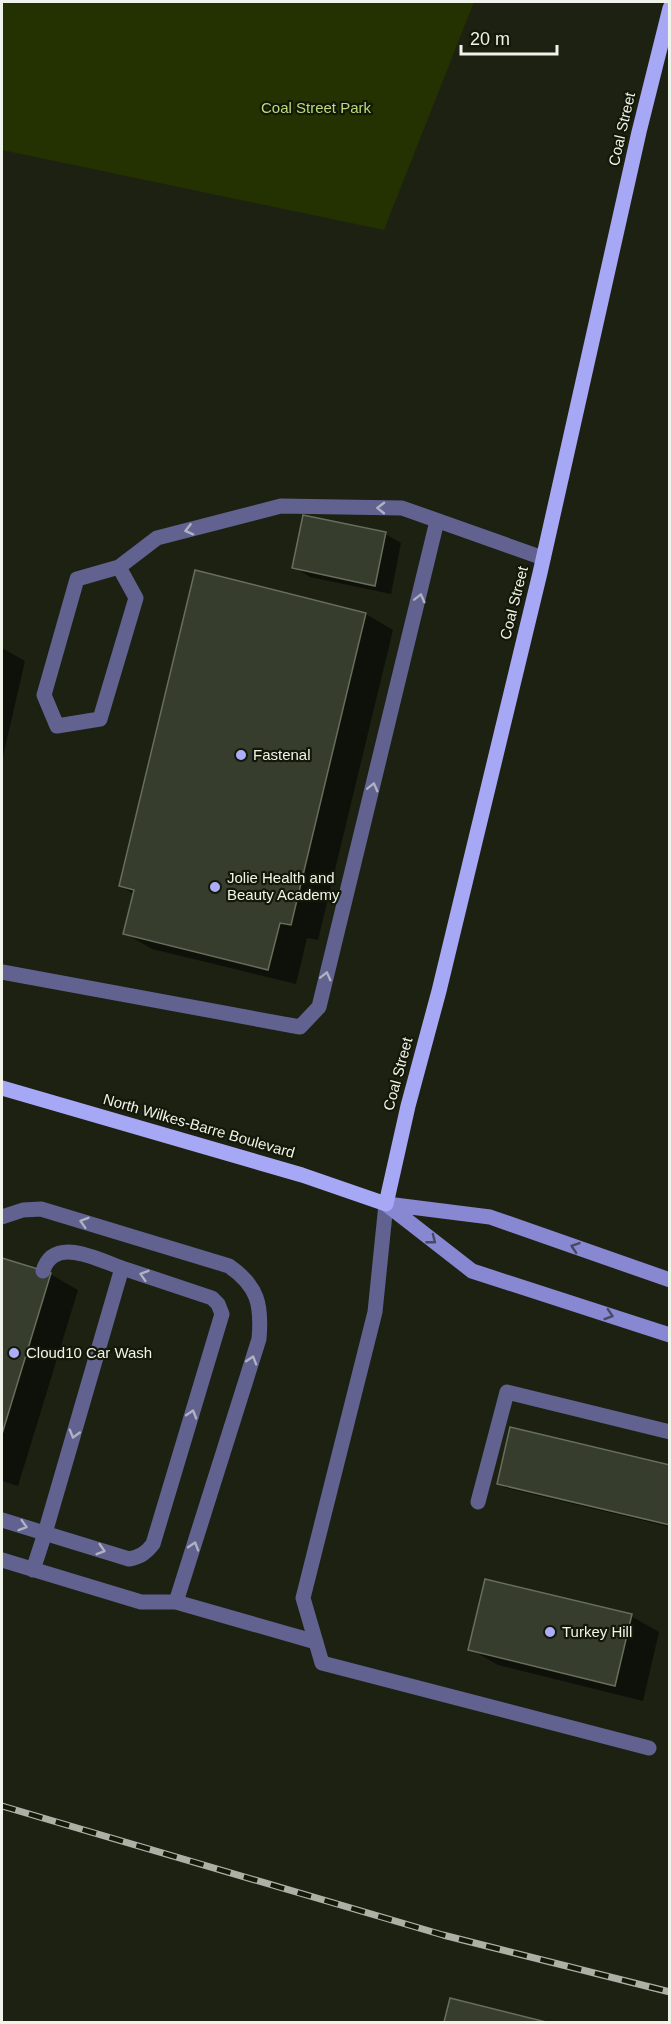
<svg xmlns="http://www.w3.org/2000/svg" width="671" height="2024" font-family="Arial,sans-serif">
	<rect width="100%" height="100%" fill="#1c2112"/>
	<path fill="#243100" d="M2,2H474L384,230L2,150Z"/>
	<path fill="#0007" d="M385,534L401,543L391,594L310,577L294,567Z
		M196,572L366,614L393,630L318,940L307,938L296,984L152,949L125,933L134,894L120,886Z
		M2,648L25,661L2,761Z
		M2,1259L50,1274L78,1290L18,1486L2,1481Z
		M670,1466V1527L506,1488L498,1483Z
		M631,1616L659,1632L643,1701L498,1665L470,1649Z
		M451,2000L540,2022H445Z"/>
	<path fill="#373d2d" stroke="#676e5c" stroke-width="1.5" d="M303,515L386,532L375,586L292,568Z
		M195,570L366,613L291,925L280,923L268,970L123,934L134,890L119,886Z
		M2,1258L51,1273L2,1434Z
		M510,1427L670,1465V1525L497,1484Z
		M485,1579L632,1614L615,1686L468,1650Z
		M450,1998L546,2022H444Z"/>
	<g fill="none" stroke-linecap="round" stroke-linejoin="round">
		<path stroke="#616290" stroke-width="15" d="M119,567L157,538L281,506L402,508L543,558
			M119,567L136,598L100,719L57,726L44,695L77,579Z
			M2,972L300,1027L319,1007L437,521
			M386,1204L375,1312L303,1598L322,1663L649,1748
			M2,1217L23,1210L41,1209L229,1266C258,1286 262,1305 259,1339L176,1602
			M43,1271C54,1235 99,1260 122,1268
			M478,1502L507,1392L670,1432
			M2,1520L129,1559C140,1557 146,1553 153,1544L222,1314L218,1304L212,1298L122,1268L45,1533L33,1570
			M2,1560L141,1602H176L316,1642"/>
		<path stroke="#8787d2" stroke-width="15" d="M386,1204L472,1271L670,1335
			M387,1204L490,1217L670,1280"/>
		<path stroke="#a7a8f5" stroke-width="15" d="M2,1088L302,1175L386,1204L408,1106L439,991L540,573L639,132L670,8"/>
		<g stroke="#acb0a5" stroke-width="7">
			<path id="rail" d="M2,1806L443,1935L670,1992"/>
		</g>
		<use href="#rail" stroke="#131809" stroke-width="4.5" stroke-dasharray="14" stroke-linecap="butt"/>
	</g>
	<defs><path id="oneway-chevron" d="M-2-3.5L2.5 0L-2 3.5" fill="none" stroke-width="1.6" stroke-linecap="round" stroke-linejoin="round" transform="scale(1.5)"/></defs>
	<g stroke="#afb2c1">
		<use href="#oneway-chevron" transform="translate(381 508) rotate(-179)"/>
		<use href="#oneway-chevron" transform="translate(189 530) rotate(166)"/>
		<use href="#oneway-chevron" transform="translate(420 598) rotate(-76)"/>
		<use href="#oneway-chevron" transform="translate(373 787) rotate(-76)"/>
		<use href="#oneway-chevron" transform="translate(326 976) rotate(-76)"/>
		<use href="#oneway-chevron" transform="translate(84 1222) rotate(-163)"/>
		<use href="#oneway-chevron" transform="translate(144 1275) rotate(-163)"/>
		<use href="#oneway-chevron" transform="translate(252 1360) rotate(-73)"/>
		<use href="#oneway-chevron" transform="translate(192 1414) rotate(-73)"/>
		<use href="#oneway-chevron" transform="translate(74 1434) rotate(106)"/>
		<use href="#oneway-chevron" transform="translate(23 1526) rotate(17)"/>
		<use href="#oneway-chevron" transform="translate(194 1546) rotate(-73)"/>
		<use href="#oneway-chevron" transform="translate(101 1550) rotate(17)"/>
	</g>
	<g stroke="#474a63">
		<use href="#oneway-chevron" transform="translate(432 1240) rotate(38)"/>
		<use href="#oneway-chevron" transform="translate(575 1247) rotate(-161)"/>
		<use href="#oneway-chevron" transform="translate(609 1315) rotate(18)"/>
	</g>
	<g fill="#adaefb" stroke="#131809" stroke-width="2">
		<circle cx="241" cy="755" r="6"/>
		<circle cx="215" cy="887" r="6"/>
		<circle cx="14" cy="1353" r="6"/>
		<circle cx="550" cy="1632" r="6"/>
	</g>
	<g text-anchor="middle" stroke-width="4.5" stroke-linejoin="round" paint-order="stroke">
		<g font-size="15" fill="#badb78" stroke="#131809">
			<text x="316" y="113">Coal Street Park</text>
		</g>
		<g font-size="15" fill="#eff3e9" stroke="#131809">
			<text transform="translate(622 129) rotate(-77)" y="5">Coal Street</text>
			<text transform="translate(514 603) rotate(-76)" y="5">Coal Street</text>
			<text transform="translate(398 1074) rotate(-75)" y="5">Coal Street</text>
			<text transform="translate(199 1126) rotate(16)" y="5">North Wilkes-Barre Boulevard</text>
		</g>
		<g font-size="15" fill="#eff3e9" stroke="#131809" text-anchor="start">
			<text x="253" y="760">Fastenal</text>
			<text x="227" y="883">Jolie Health and<tspan x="227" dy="17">Beauty Academy</tspan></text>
			<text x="26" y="1358">Cloud10 Car Wash</text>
			<text x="562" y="1637">Turkey Hill</text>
		</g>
	</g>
	<rect width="671" height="2024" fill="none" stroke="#eff3e9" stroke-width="6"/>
	<path d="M461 45v9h96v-9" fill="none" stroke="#eff3e9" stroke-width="3"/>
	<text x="470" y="45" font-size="18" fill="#eff3e9" stroke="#131809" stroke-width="4.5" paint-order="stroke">20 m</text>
</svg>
